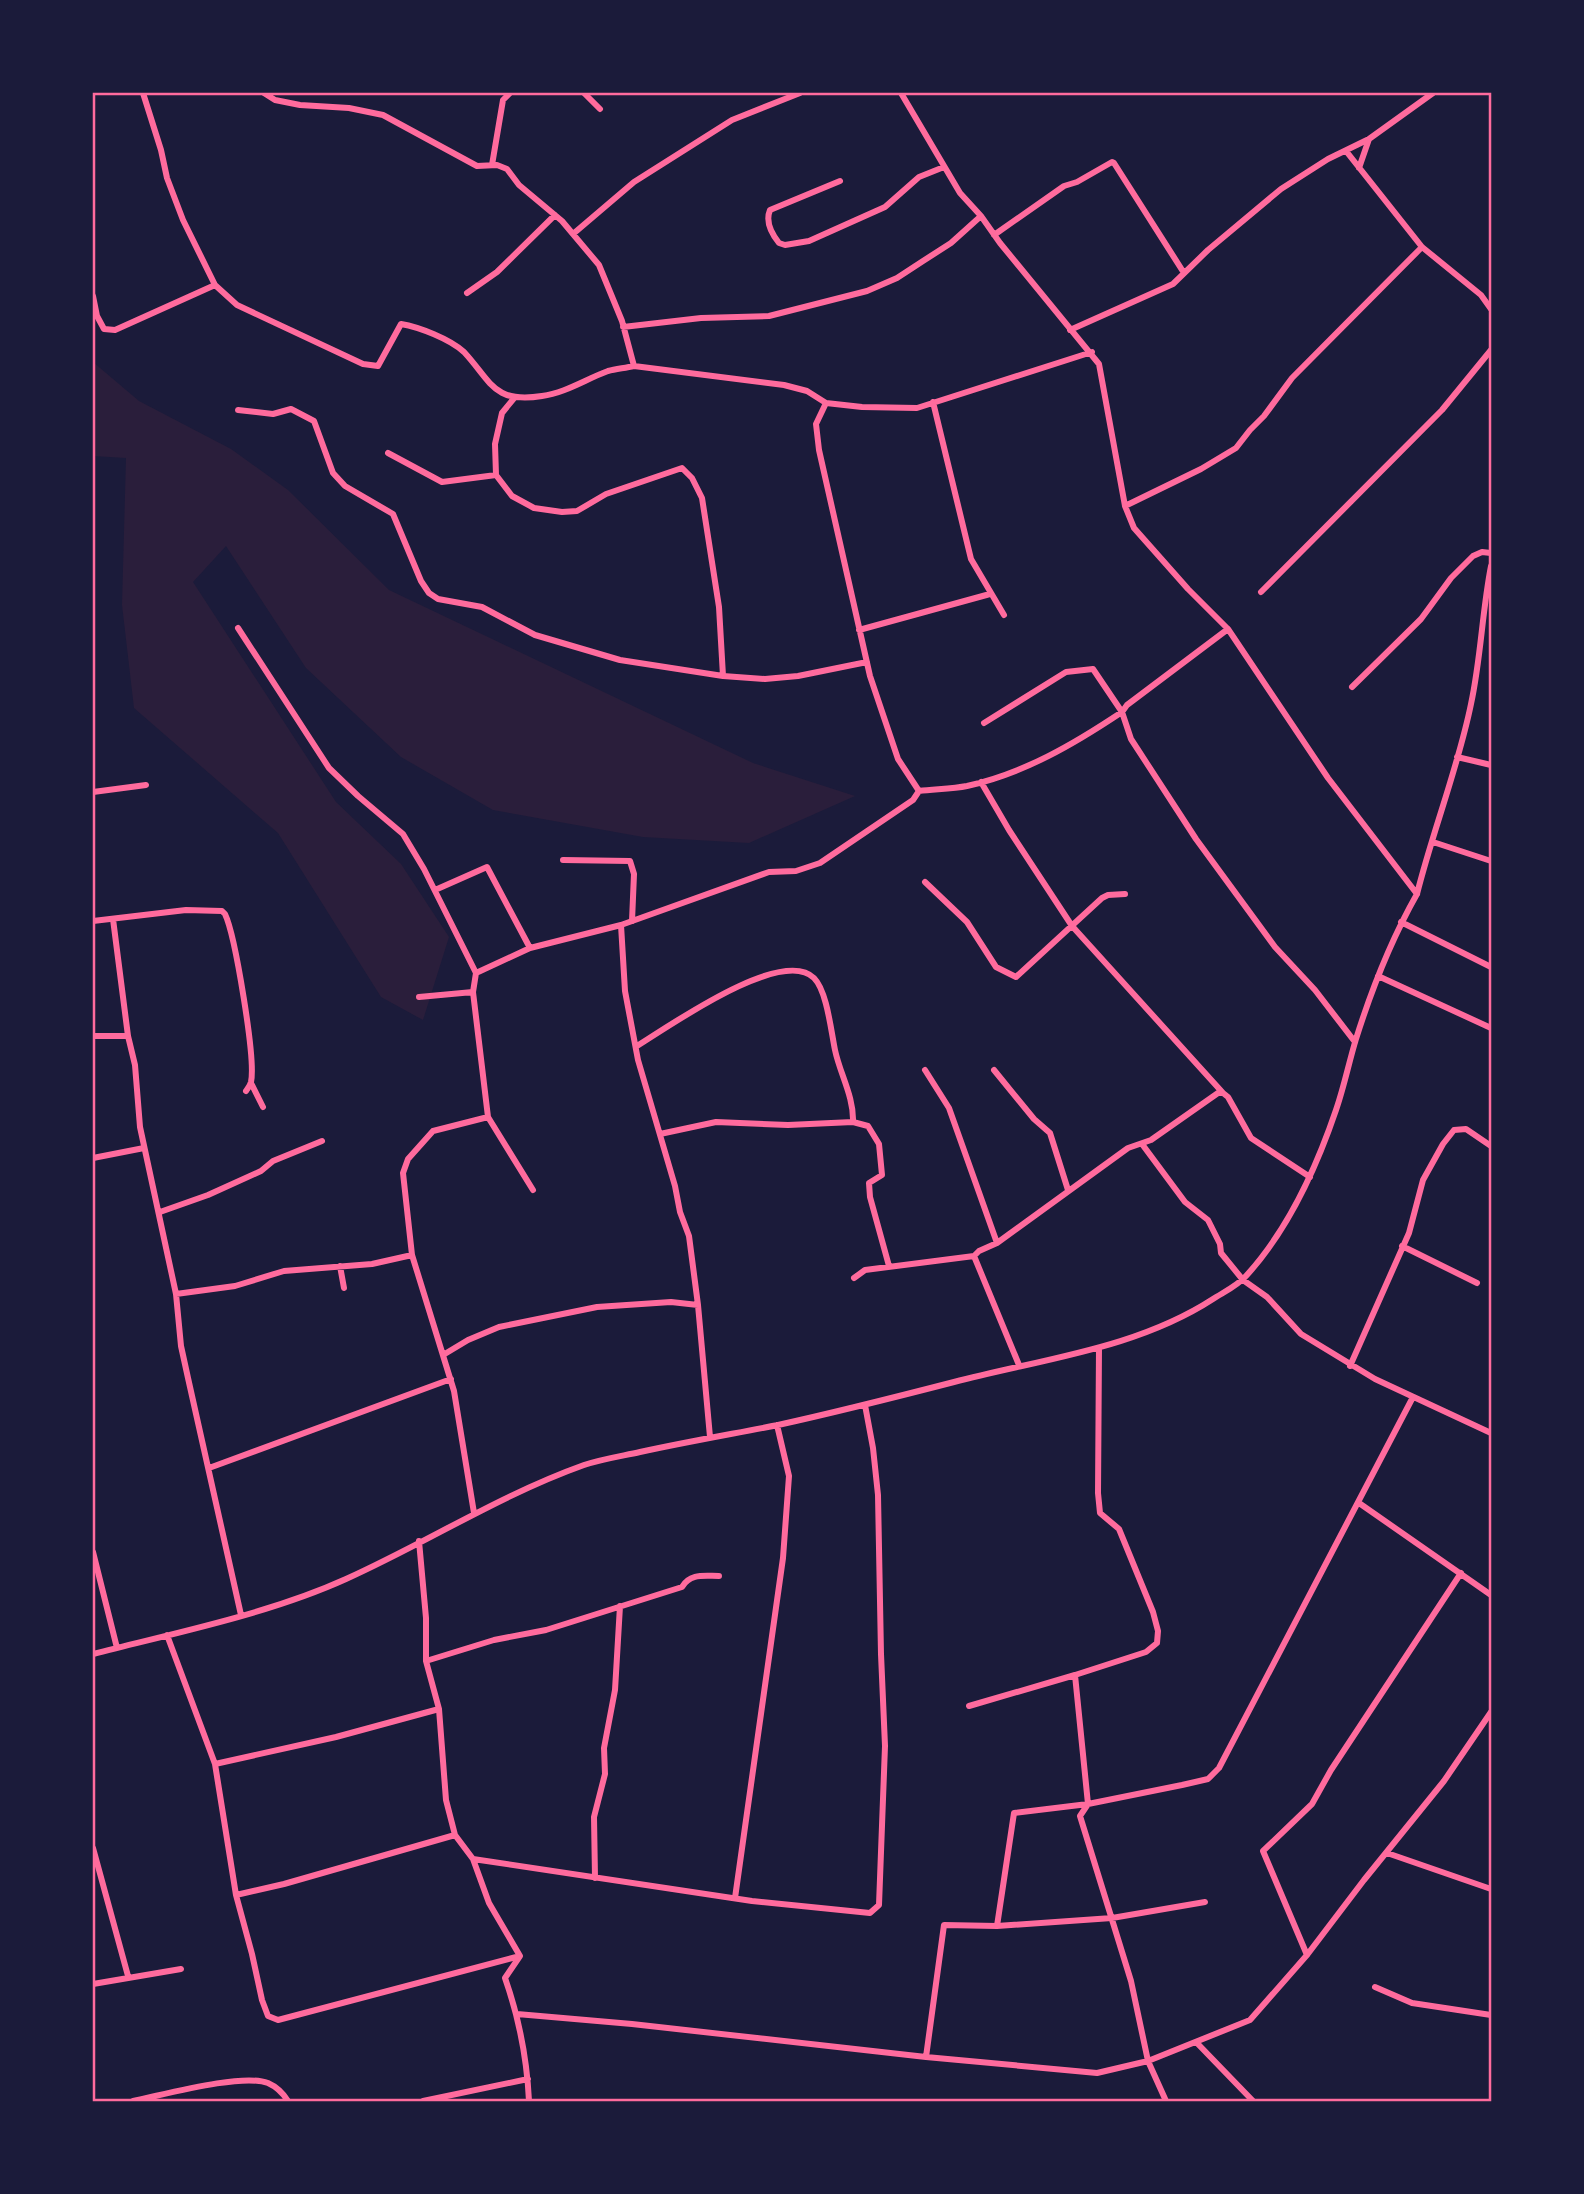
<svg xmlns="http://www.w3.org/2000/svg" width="1584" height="2194" font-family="Jost,sans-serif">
	<rect width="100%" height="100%" fill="#1b1b3a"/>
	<path fill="#2a1e3b" d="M93,362L139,401L231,449L288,490L389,590L753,763L855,796L749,843L643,837L493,810L401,757L306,668L226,546L193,582L336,802L401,864L449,937L423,1020L381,997L278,833L134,708L122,605L126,458L93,456Z"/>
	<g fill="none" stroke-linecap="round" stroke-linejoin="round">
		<path stroke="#ff6b9d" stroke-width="6" d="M143,93L161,150L167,178L183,220L215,285L237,305L363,364L378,366L401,324C419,327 450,339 464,352C491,381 493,404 542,396C565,393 586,379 608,371C616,369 625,368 634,366L784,385L807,391L826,403L862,407L917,408L1092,352
			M264,93L275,100L300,105L349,108L383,115L477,166L497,165L507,169L519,185L562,221L599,265L622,321L634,366
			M584,93L600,109
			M901,93L960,193L981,216L1000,243L1099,364L1125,506L1134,528L1188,589L1228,629L1328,778L1417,894
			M1346,151L1422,247L1481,295L1491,309
			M492,165L503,100L510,93
			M1359,168L1369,139
			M840,181L770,210C765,222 771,233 779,243L785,245L809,241L885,207L919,177L944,167
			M573,234L634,182L732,120L800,93
			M994,235L1064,186L1077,182L1112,162L1114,163L1184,273
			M467,293L497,272L555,215
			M93,296L97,316L104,329L115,330L215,285
			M623,327L701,318L769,316L867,291L897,278L923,261L951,243L981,216
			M1070,330L1173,284L1208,250L1281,189L1328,159L1369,139L1433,93
			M515,397L502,413L495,444L496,475L512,496L534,508L562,512L577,511L606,494L682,468L692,478L702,498L719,607L723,676
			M933,402L971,559L1004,615
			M238,410L273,414L291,409L314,421L333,473L345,486L393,514L421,581L429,593L438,599L482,607L535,635L620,660L723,676L765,679L798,676L867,662
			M388,453L442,482L496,475
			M1125,506L1201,469L1236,448L1250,430L1264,416L1292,378L1422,247
			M1261,592L1442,410L1491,350
			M238,628L329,768L358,796L403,834L424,869L476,973L473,992L488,1117L533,1190
			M859,630L990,594
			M1352,687L1421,619L1451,578L1473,556L1482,552L1491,553
			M984,723L1066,672L1093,669L1122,712L1131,739L1196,839L1275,947L1315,990L1355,1042
			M1457,757L1491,765
			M981,782L1009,830L1072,926L1223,1093
			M919,791C935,789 952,789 967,786C1025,773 1074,744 1122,712L1127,705L1228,629
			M93,792L146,785
			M1433,842L1491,861
			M563,860L630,861L634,874L632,921
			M925,882L967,922L996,967L1016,977L1102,898L1108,895L1125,894
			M435,890L487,867L530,948
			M113,919L128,1036L135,1065L140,1127L176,1294L181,1346L188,1378L241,1615
			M93,921L186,910L222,911L225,914C235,935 256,1059 251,1082C250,1086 248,1088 246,1091
			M1401,922L1491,967
			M476,973L530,948L621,925L769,872L796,871L820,863L913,800L919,791L898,759L870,676L819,450L816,424L826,403
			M1378,976L1491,1028
			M419,997L473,992
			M93,1036H128
			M637,1046C668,1027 782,946 814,978C827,991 831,1031 835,1050C840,1074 854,1097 853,1122
			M925,1070L949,1108L997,1243
			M994,1070L1034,1119L1050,1133L1068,1190
			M251,1083L263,1107
			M660,1134L716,1122L788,1125L853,1122L868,1126L879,1144L882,1175L869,1183L870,1197L889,1266
			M1142,1144L1185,1202L1208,1220L1220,1244L1221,1253L1243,1280L1267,1297L1301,1334L1375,1379L1491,1433
			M93,1158L144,1148
			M160,1212L208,1195L261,1171L273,1161L322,1141
			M1402,1246L1477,1283
			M974,1256L1019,1365
			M340,1266L344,1288
			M854,1278L865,1270L974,1256L979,1251L997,1243L1128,1148L1151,1140L1218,1093H1223L1228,1097L1251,1138L1310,1177
			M176,1294L235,1286L284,1271L372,1264L412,1255
			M698,1305L710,1437
			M443,1355L468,1340L499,1327L597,1307L671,1302L698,1305L689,1236L680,1212L675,1186L638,1060L625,991L621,925
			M1350,1366L1409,1233L1423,1180L1443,1144L1454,1130L1466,1129L1491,1146
			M209,1468L451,1379
			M1359,1503L1491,1595
			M474,1513L454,1391L412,1255L403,1173L408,1159L433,1131L488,1117
			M419,1541L426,1618V1661L439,1709L446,1800L455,1835L473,1859L489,1903L520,1956L505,1978C519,2018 527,2059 529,2101
			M93,1552L117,1648
			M167,1635L215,1764L236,1895L252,1954L262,2000L268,2016L278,2020L520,1956
			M93,1654C174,1633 269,1614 346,1579C426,1543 500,1495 584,1465C602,1459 622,1456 640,1452C686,1442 732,1434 778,1425C837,1412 896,1397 954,1382C1041,1359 1136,1349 1213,1299C1224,1292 1237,1286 1246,1276C1289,1229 1316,1169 1336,1110C1344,1087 1349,1062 1356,1039C1372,988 1391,940 1417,894C1433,830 1458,768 1471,704C1481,658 1482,612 1491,566
			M426,1661L494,1640L546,1630L682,1587C690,1573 704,1576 719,1576
			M1075,1675L1088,1804L1080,1816L1131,1981L1148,2061L1166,2101
			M969,1706L1075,1675L1146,1652L1157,1643L1158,1631L1153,1612L1119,1529L1100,1513L1098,1493L1099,1348
			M215,1764L336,1737L439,1709
			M93,1848L128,1976
			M1387,1853L1491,1889
			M473,1859L752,1901L870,1913L879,1905L885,1746L881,1654L878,1495L873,1448L865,1405
			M595,1878L594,1817L605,1774L604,1748L615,1690L620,1606
			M236,1895L284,1884L455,1835
			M735,1898L783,1558L789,1476L777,1425
			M997,1926L1014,1813L1088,1804L1182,1785L1208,1779L1219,1768L1413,1397
			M1307,1955L1263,1851L1312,1804L1331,1770L1461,1573
			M93,1984L181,1969
			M1375,1987L1412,2003L1491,2015
			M517,2014L632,2024L926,2057L1097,2073L1148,2061L1250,2020L1307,1955L1364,1880L1444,1781L1491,1712
			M1196,2042L1253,2101
			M926,2057L944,1925L997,1926L1112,1918L1205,1902
			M133,2101C163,2095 241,2073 268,2083C277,2087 283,2093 288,2101
			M423,2101L528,2079"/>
	</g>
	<rect width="1584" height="2194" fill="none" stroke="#1b1b3a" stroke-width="189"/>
	<rect x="94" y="94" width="1396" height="2006" fill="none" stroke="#ff6b9d" stroke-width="2.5"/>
</svg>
